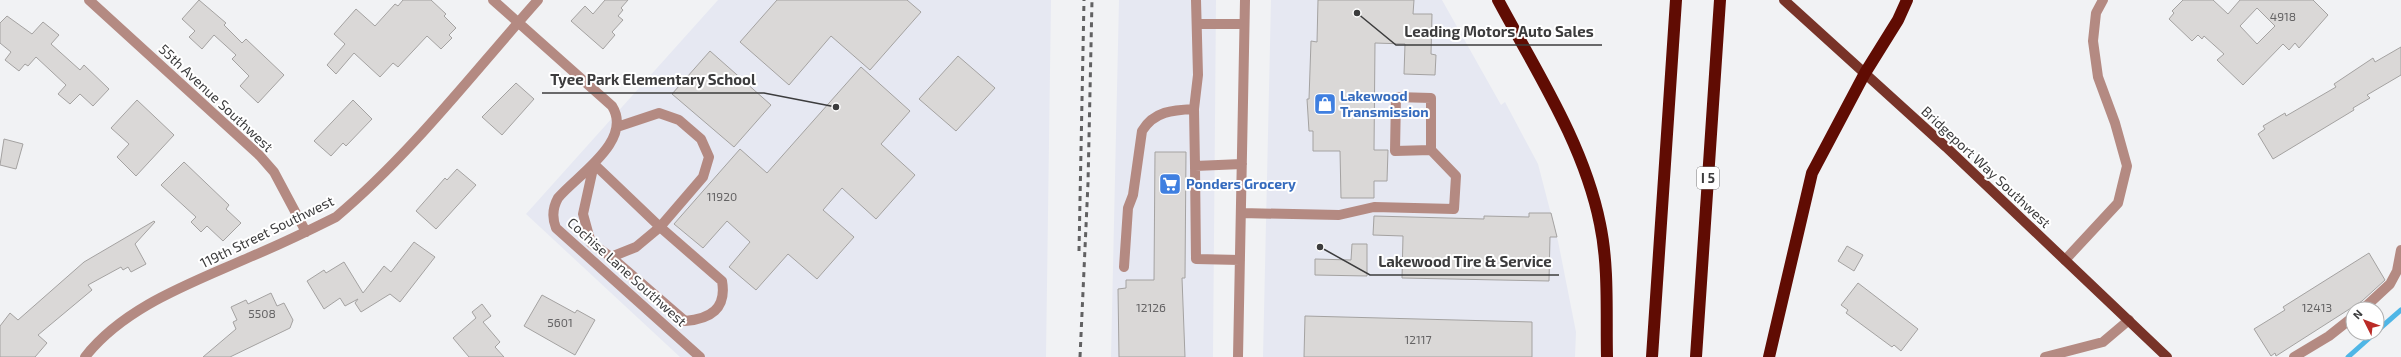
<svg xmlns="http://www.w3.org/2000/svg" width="2401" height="357" font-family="'Exo 2',sans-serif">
	<rect width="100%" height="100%" fill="#f1f2f4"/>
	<path fill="#e6e8f2" d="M718,0H1051L1046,357H680L526,214Z
		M1119,0H1216L1213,357H1111Z
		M1271,0H1442L1501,105L1505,102L1538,164L1558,241L1576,332L1575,357H1263Z"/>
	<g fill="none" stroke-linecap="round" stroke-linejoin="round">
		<path stroke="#4fb6e6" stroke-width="5" d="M2377,331L2401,310
			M2348,357L2375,333"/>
	</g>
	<path fill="#dad8d7" stroke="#a4a2a1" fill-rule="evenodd" d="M199,0L226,23L224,25L242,43L246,39L284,75L258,103L240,86L249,76L232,59L236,55L214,35L202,49L189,37L195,31L182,19Z
		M403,0H431L446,14L444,16L456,28L449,35L452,38L441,49L427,36L398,67L393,63L380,77L354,53L336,74L327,65L345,44L334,34L356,9L375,26L395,4L398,6Z
		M605,0H628L621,8L623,10L618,16L623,20L612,32L615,35L603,49L571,21L585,6L593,14Z
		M777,0H907L921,12L870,70L831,36L789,85L740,42Z
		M1318,0H1414L1413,14H1432L1431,54L1436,55L1435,75L1404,74L1405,44L1375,43L1374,150H1388L1387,181H1374V198H1341L1340,151H1313V131H1309L1307,99H1309L1311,41L1317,42Z
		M2183,0H2213L2228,14L2240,0H2313L2328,15L2299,48L2295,43L2289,50L2283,44L2243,85L2217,60L2224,54L2204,36L2202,39L2198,35L2192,41L2169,19L2174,13L2172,11ZM2257,8L2275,26L2257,44L2240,26Z
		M7,16L32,34L43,22L59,35L51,44L80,70L84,65L109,89L93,106L80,94L70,104L58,94L66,85L36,57L28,66L25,64L19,71L5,60L11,52L0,43V23Z
		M2401,47V75L2367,95L2370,98L2353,108L2354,110L2273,159L2258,134L2265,129L2263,126L2285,113L2286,116L2336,87L2334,84L2373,58L2375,62Z
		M710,51L771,105L734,147L672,94Z
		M958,56L995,88L956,131L919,99Z
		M861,67L910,111L881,144L915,175L876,219L842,188L823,210L854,237L817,279L788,254L756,290L729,267L750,242L727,221L703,248L674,224L740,149L767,173Z
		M516,83L534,99L502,135L482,117Z
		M137,100L174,135L136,176L117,157L129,144L111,128Z
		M353,100L372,119L346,146L343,143L331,156L314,141Z
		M4,139L23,144L16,169L0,165Z
		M1155,152H1186L1185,278H1182L1185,357H1119L1118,289L1126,288V280H1154Z
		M184,162L229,205L226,209L241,223L223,241L207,226L201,232L191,222L196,217L161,185Z
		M457,169L476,185L436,229L416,211L445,178L447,180Z
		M1529,213H1551L1557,237H1550L1549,281L1402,278L1403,236L1373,235L1374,216L1484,219V216L1529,217Z
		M154,221L155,222L135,244L146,264L131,272L128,267L123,270L121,267L88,285L92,290L38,335L47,343L35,357H0V326L10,313L18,320L84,262Z
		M414,242L435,257L400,302L390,294L361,312L355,303L358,299L345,306L340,298L324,309L307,281L324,270L326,273L344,262L363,293L384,266L391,272Z
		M1352,244H1367V276L1315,275V259L1351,260Z
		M1847,246L1863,255L1854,271L1838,261Z
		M2369,253L2385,280L2362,301L2276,356L2275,353L2271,356L2254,329L2285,310L2283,307Z
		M1858,283L1918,329L1901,351L1894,345L1892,347L1846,313L1848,310L1841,305Z
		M271,293L277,306L284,303L293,320L290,328L230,357H203L236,329L233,322L237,320L231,307L246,300L248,304Z
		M542,295L575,313L577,310L595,320L575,355L524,326Z
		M482,304L491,316L483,322L500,342L495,347L504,357H469L453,338L476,318L472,312Z
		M1305,316L1532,322V357H1304Z"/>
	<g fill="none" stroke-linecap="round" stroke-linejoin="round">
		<path stroke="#b48a82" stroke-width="10" d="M89,0L260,156L274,172L306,232
			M493,0L612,106C634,141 576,176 558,198C553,207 552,218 556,228L700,357
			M1197,24H1244
			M594,164L583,214L591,243L611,257L685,321C710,319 727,309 722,281L660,227L703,177L709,157L701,139L679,120L659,113L617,127
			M594,164L660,227L636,247L611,257
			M1195,166L1194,109L1198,75L1196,0
			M1241,213L1339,215L1374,207L1454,209L1456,176L1431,150V98L1396,97L1395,151L1431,150
			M1240,260L1196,259L1195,166L1242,164
			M2065,260L2118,203L2127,166L2115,123L2098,77L2093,41L2096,13L2103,0
			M1124,267L1128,208L1133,195L1142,131C1154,111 1173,110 1194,109
			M2363,309L2390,284L2397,271L2401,250
			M85,357C125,306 192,283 250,257C279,245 308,231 336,217C411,154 473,73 538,0
			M1238,357L1245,0
			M2045,357L2103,342L2129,320
			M2294,357L2329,336L2353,317"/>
		<path stroke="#783328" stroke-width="10" d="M1784,0L1946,147L2167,357"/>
		<path stroke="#600c03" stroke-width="12" d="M1498,0C1536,71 1584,144 1600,224C1609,267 1606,313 1607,357
			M1652,357L1676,0
			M1696,357L1720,0
			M1769,357L1812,173L1865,73L1898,20L1907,0"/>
		<path stroke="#616162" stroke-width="3" stroke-dasharray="5 5" stroke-linecap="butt" d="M1079,251L1084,0
			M1080,357L1088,183L1092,0"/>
	</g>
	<defs>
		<g id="shop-square" transform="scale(1.15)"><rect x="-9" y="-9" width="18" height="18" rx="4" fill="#3f7fe0" stroke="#fff"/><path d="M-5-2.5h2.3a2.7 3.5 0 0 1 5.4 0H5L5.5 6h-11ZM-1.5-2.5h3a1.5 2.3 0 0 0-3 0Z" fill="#fff"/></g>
		<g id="supermarket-square" transform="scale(1.15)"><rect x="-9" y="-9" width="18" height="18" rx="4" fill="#3f7fe0" stroke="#fff"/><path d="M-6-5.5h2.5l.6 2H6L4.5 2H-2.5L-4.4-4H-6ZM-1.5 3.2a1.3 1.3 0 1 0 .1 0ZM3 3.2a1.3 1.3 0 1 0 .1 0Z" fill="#fff"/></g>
	</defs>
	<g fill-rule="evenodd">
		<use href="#shop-square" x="1325" y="104"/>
		<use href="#supermarket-square" x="1170" y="184"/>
	</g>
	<g text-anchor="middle" stroke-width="4" stroke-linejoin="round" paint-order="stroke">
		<g font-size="12" fill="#646364">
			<text x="2283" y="21">4918</text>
			<text x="722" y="201">11920</text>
			<text x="1151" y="312">12126</text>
			<text x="2317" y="312">12413</text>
			<text x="262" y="318">5508</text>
			<text x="560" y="327">5601</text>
			<text x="1418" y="344">12117</text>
		</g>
		<rect fill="#fff" stroke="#767677" stroke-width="1" x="1697" y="167" width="22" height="22" rx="3"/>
		<g font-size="13" font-weight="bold" fill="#3c3c3d">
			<text x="1708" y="183">I 5</text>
		</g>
		<g font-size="14" font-weight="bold" fill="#366cbe" stroke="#fff" text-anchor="start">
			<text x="1340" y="101">Lakewood<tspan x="1340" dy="16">Transmission</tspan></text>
			<text x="1186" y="189">Ponders Grocery</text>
		</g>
		<g font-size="14" fill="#3c3c3d" stroke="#fff">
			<text transform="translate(216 98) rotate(43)" y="5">55th Avenue Southwest</text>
			<text transform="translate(1986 167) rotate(43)" y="5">Bridgeport Way Southwest</text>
			<text transform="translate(267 232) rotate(-26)" y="5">119th Street Southwest</text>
			<text transform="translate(627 272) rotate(42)" y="5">Cochise Lane Southwest</text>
		</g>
	</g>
	<path fill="none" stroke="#3c3c3d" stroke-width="1.5" d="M1357 13L1396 45H1602M836 107L764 93H542M1320 247L1370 275H1559"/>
	<g fill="#3c3c3d" stroke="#fff" stroke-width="1.5">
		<circle cx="1357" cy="13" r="4"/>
		<circle cx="836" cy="107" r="4"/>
		<circle cx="1320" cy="247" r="4"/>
	</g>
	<g font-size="15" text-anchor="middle" font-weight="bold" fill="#3c3c3d" stroke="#fff" stroke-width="4" stroke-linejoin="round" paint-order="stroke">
		<text x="1499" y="37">Leading Motors Auto Sales</text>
		<text x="653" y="85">Tyee Park Elementary School</text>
		<text x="1465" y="267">Lakewood Tire &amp; Service</text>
	</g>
	<g transform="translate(2365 321) rotate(312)"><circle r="19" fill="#ffffff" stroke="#b1b1b1"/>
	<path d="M0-3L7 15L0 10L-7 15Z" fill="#ba2b27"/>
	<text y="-6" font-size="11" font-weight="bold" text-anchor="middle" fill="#3c3c3d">N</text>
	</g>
</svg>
